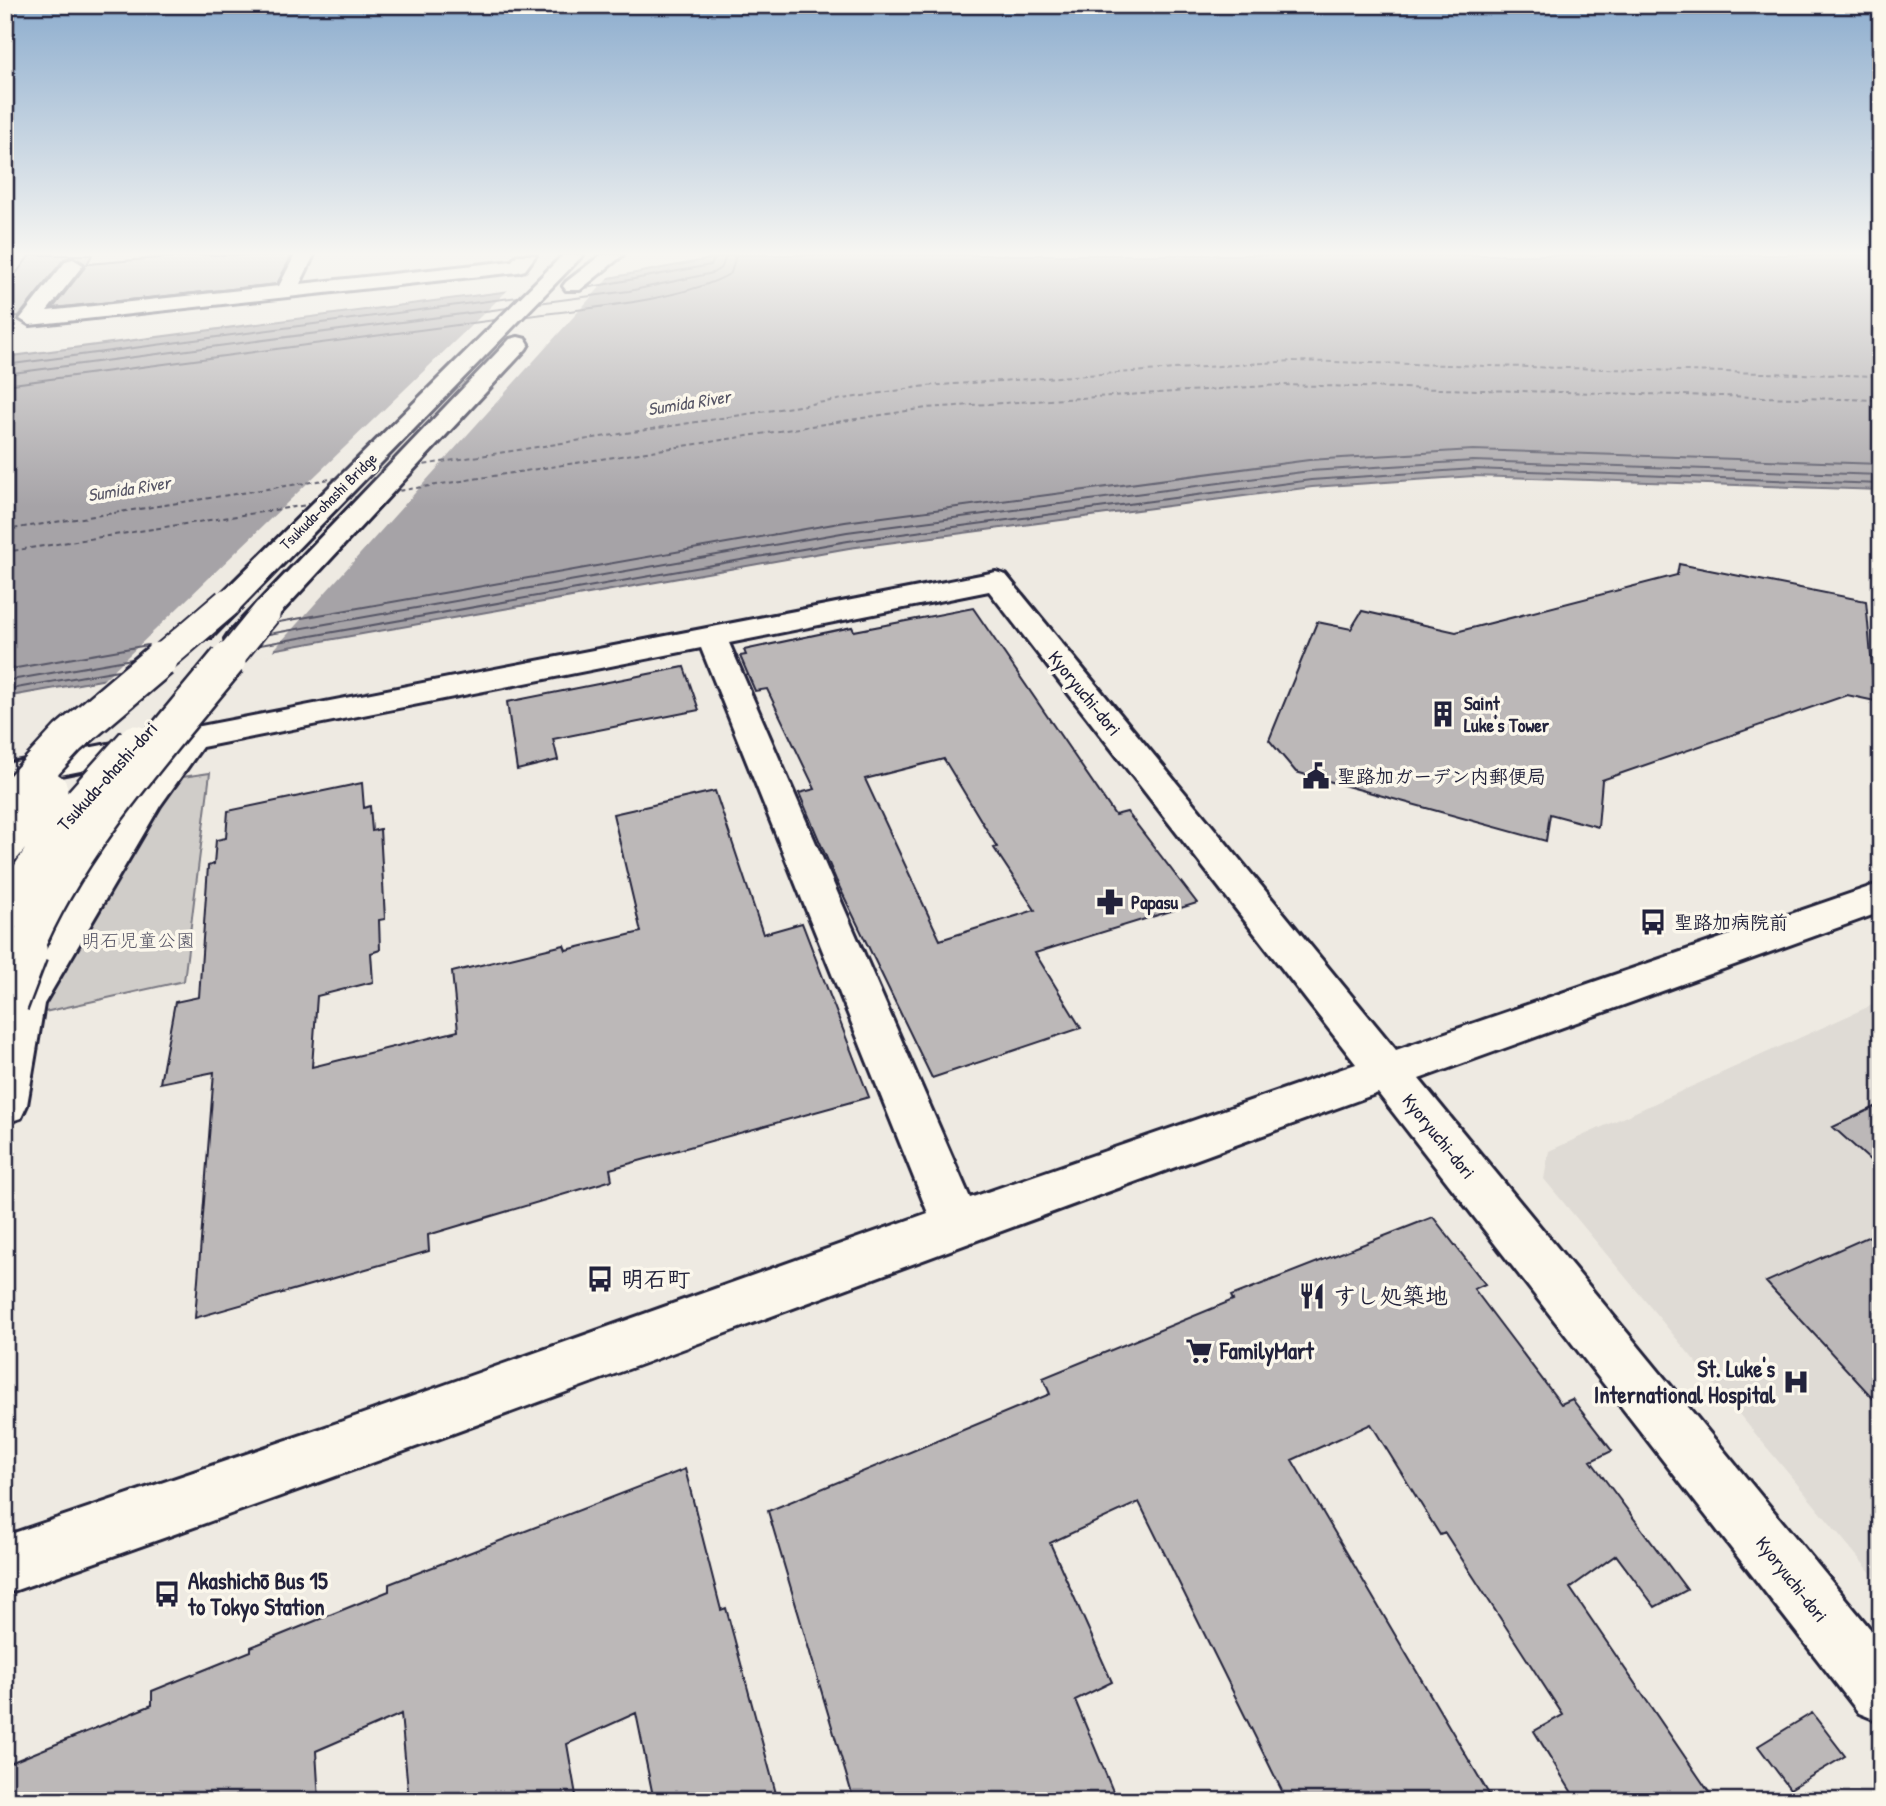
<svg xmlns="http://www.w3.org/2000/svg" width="1886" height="1806" font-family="'Patrick Hand','Klee One',sans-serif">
	<rect width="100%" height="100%" fill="#eeeae2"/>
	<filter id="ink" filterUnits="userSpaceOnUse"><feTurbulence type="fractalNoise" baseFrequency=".0143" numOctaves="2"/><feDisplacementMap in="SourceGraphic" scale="14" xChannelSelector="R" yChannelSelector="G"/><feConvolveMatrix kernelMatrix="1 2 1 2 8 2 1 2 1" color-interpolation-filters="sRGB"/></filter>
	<g filter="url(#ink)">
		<path fill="#dfdbd5" d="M1881,1001V1585L1544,1179L1549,1151Z"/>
		<path fill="#d0cdc9" stroke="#797882" stroke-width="2" d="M210,773L184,981L40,1013L99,905L176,778Z"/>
		<path fill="#a6a3a7" stroke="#716f7c" stroke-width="2" d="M731,255H1881V490L1474,476L1312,487L849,548L5,697V357L609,278Z"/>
		<path fill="#eeeae2" d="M612,274L270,654L99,684L510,288Z"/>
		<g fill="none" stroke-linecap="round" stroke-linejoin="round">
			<path stroke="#575666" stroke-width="2" d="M585,288L711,265L717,255
				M538,303L629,291L713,273L722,267L726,255
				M527,316C580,309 688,300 731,273L736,255
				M5,365L518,297
				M5,374L508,308
				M5,385L495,320
				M279,622L845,522L1309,460L1473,450L1881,464
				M269,634L847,532L1310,471L1473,461L1881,475
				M260,645L848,541L1311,480L1474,469L1881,484
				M5,670L148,645
				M5,681L132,659
				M5,690L118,670"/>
			<path stroke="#575666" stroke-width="2" stroke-dasharray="5 3.5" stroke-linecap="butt" d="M416,466L926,386L1293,361L1881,376
				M371,473L386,470
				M391,492L926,408L1281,385L1881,400
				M346,499L358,497
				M5,530L337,478
				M5,552L313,504"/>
		</g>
		<path fill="#bcb8b8" stroke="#22223b" stroke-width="2" fill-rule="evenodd" d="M30,255H92L87,264L194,255H292L277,284L53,308L85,267L84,263L72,256L64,259L19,316L5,317V288Z
			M1679,564L1866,601L1875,701L1847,695L1602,780L1598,827L1550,814L1546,841L1296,772L1269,740L1317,622L1351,629L1362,611L1456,632L1677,575Z
			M973,608L1115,815L1127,812L1197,903L1035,953L1081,1028L932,1078L836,880L799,793L815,789L767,689L755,691L740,656L746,655L744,650L852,627L854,631ZM944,759L997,847L994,848L1035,910L940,940L865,779Z
			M684,667L699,710L553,739L558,760L517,770L507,702Z
			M362,783L364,808L370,806L372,831L380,829L385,919L379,920L380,950L371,953L373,982L317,996L312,1067L458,1031L452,972L564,945L566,950L641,932L613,814L715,791L763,934L802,923L869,1097L610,1169L612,1180L428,1235L429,1251L195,1318L214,1072L160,1083L175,1002L199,997L208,866L214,864L216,840L226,838L228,811Z
			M1881,1104V1170L1833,1127Z
			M1433,1217L1485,1284L1474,1289L1561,1404L1572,1399L1612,1451L1591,1461L1687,1590L1655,1607L1616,1555L1570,1588L1715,1801H1577L1534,1731L1563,1715L1445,1533L1440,1535L1371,1424L1292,1460L1493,1801H1287L1139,1502L1050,1543L1112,1682L1075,1700L1117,1801H854L768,1511L1050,1394L1043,1378L1233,1300L1231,1296Z
			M1881,1231V1407L1766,1282Z
			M685,1469L721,1610L726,1608L778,1801H654L636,1713L567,1744L577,1801H409L401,1714L316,1751L319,1801H5V1765L152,1705V1691L251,1651V1647L389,1591V1584Z
			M1812,1713L1845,1756L1790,1789L1758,1746Z"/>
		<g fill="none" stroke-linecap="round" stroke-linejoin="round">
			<g stroke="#22223b" stroke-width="6">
				<path id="minor" d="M295,255H314L300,284L512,261L517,255H536L525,270L518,272L30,325L20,319L66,261L73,259L83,265L47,311L279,286Z
					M996,572L1006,575L1396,1050L1881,883V912L1419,1079L1881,1642V1722L1859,1713L1378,1093C920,1259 465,1433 5,1594V1536L346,1420L928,1213L701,648L202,747L160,806L44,1004L27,1105L21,1118L5,1123V997L133,792L161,755L5,786V764ZM989,591L1356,1064L970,1198L729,643Z"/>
			</g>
			<g stroke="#22223b" stroke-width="6">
				<path id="major" d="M563,255H583L212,637L201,640L190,637L186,631L190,625Z
					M601,255H623L580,290H566L563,286L566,282Z
					M518,337L526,339L529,344L526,349L251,645L240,648L229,645L225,639L229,633L510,339Z"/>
			</g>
			<use href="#minor" fill="#fbf7ec" fill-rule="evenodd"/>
			<use href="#major" fill="#fbf7ec" fill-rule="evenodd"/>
			<g stroke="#22223b" stroke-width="32" stroke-linecap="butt">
				<path id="major-bridge-far2" d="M158,662L227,603
					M226,662L266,613"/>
			</g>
			<g stroke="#22223b" stroke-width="40" stroke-linecap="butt">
				<path id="major-bridge-far1" d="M5,806L68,738L160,660
					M5,846L50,790
					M5,913L60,827L135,743
					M23,954C66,847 155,749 228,660"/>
			</g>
			<g stroke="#22223b" stroke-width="51" stroke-linecap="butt">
				<path id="major-bridge" d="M5,1002L24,952"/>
			</g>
			<use href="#major-bridge-far2" stroke="#fbf7ec" stroke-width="28"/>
			<use href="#major-bridge-far1" stroke="#fbf7ec" stroke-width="35"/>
			<use href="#major-bridge" stroke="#fbf7ec" stroke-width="46"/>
		</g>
	</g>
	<linearGradient id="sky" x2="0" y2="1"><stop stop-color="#8dadce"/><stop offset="0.5" stop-color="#f7f6f2"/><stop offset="1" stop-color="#f7f6f2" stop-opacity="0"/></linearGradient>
	<rect width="1886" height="507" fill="url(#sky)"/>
	<defs>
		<g id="building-bare" transform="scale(2.1)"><path d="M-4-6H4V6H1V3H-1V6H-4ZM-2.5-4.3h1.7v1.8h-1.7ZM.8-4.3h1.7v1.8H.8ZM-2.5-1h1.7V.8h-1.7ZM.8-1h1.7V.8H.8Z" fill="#22223b" stroke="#fbf7ec" stroke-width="2.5" paint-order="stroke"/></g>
		<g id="civic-bare" transform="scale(2.1)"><path d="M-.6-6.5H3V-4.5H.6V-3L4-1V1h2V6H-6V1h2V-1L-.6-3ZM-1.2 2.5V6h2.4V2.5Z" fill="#22223b" stroke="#fbf7ec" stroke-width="2.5" paint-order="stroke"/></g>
		<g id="pharmacy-bare" transform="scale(2.1)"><path d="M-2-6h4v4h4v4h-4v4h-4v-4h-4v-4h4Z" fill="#22223b" stroke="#fbf7ec" stroke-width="2.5" paint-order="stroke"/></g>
		<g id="bus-bare" transform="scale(2.1)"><path d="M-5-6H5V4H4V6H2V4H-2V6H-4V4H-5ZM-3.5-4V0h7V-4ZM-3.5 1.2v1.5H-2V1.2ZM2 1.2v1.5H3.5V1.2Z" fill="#22223b" stroke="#fbf7ec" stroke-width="2.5" paint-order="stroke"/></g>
		<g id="restaurant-bare" transform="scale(2.1)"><path d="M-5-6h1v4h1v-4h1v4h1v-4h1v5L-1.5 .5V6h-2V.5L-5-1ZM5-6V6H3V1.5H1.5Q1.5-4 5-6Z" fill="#22223b" stroke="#fbf7ec" stroke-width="2.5" paint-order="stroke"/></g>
		<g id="supermarket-bare" transform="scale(2.1)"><path d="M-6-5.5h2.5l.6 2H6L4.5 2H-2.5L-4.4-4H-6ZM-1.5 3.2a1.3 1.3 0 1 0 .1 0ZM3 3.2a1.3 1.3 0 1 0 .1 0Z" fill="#22223b" stroke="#fbf7ec" stroke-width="2.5" paint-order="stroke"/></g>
		<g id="hospital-bare" transform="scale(2.1)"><path d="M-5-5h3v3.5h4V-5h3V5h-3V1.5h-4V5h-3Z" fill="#22223b" stroke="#fbf7ec" stroke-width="2.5" paint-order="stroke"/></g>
	</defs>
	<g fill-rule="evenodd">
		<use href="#building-bare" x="1443" y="714"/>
		<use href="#civic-bare" x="1316" y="776"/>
		<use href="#pharmacy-bare" x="1110" y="902"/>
		<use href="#bus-bare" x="1653" y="922"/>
		<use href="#bus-bare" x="600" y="1279"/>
		<use href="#restaurant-bare" x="1312" y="1296"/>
		<use href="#supermarket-bare" x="1199" y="1351"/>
		<use href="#hospital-bare" x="1796" y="1382"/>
		<use href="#bus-bare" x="167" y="1594"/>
	</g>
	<g text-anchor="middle" stroke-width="7" stroke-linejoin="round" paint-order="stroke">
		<g font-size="16" fill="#22223b" stroke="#fbf7ec">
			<text transform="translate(328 501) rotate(-45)" y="6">Tsukuda-ohashi Bridge</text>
		</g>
		<g font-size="18" font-style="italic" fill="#575666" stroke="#fbf7ec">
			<text transform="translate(689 403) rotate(-9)" y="6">Sumida River</text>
			<text transform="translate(129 489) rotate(-9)" y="6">Sumida River</text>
		</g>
		<g font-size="19" fill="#22223b" stroke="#fbf7ec">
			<text transform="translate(1085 693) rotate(51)" y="7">Kyoryuchi-dori</text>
			<text transform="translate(107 776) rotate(-48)" y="7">Tsukuda-ohashi-dori</text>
			<text transform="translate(1439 1136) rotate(51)" y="7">Kyoryuchi-dori</text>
			<text transform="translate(1792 1579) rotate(52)" y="7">Kyoryuchi-dori</text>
		</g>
		<g font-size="19" font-weight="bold" fill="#22223b" stroke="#fbf7ec" text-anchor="start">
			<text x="1464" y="710">Saint<tspan x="1464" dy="22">Luke's Tower</tspan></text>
			<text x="1337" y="783">聖路加ガーデン内郵便局</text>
			<text x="1131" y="909">Papasu</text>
			<text x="1674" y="929">聖路加病院前</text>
		</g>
		<g font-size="19" fill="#565566" stroke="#fbf7ec">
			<text x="138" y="947">明石児童公園</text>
		</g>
		<g font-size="23" font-weight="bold" fill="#22223b" stroke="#fbf7ec" text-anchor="start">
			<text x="621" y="1287">明石町</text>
			<text x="1333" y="1304">すし処築地</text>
			<text x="1220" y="1359">FamilyMart</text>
			<text x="1775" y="1377" text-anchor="end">St. Luke's<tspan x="1775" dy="26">International Hospital</tspan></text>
			<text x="188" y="1589">Akashichō Bus 15<tspan x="188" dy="26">to Tokyo Station</tspan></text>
		</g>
	</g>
	<rect width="1886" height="1806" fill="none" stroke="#fbf7ec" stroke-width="28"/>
	<rect x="14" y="14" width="1858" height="1778" fill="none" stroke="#22223b" stroke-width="2.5" filter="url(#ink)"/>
</svg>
